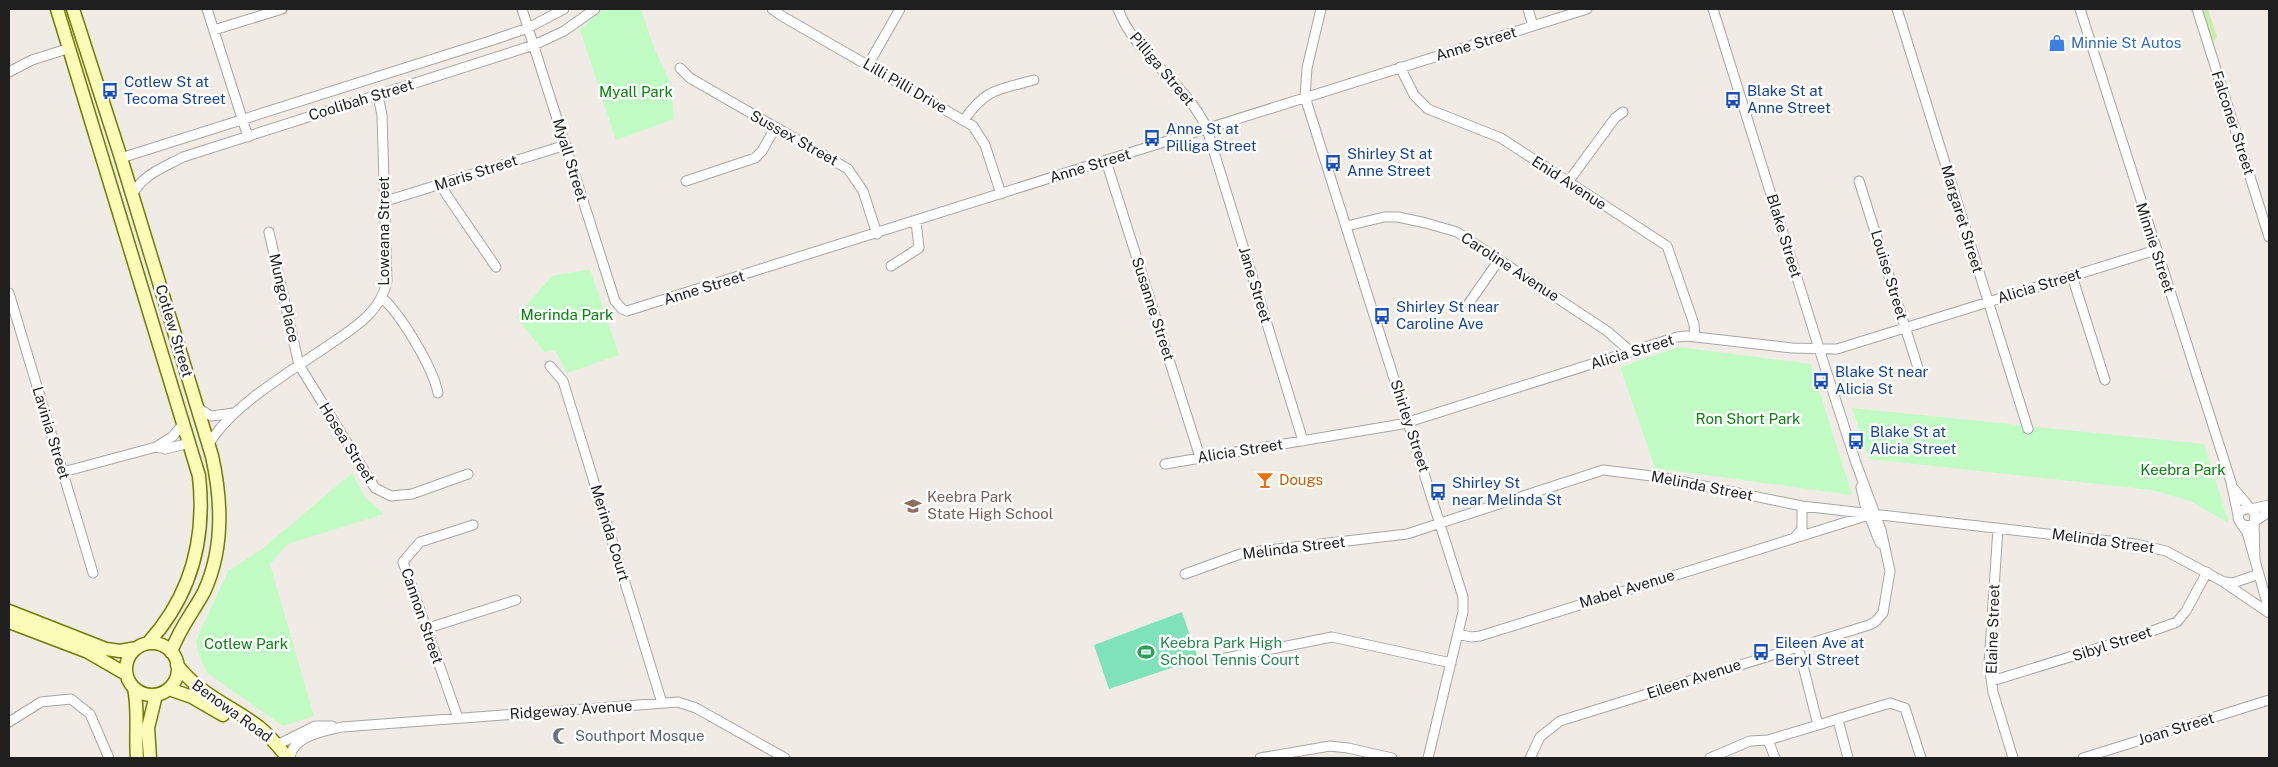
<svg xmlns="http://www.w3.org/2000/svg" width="2278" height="767" font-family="'Public Sans',sans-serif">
	<rect width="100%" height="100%" fill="#f0ece5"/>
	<path fill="#ccecaa" d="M2202,9H2208L2217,37L2213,43Z"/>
	<path fill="#c1fcc4" d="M601,9H641L654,48L671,84L674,119L616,140L580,30Z
		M590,269L619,355L567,373L555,350L544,352L516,317L552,276Z
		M1679,347L1811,364L1852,495L1655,468L1620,367Z
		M1852,408L2204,444L2229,523L2190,501L2152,490L1869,459Z
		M352,473L365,497L384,514L288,544L270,564L314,716L283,726L207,673L198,653L196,641L228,571L262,549Z"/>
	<path fill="#80e2ba" d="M1182,612L1198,659L1109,689L1094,645Z"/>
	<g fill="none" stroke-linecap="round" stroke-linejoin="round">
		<g stroke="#a6a6a6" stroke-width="11">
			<path id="minor" d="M207,9L248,137
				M522,9L615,301L622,309L627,311L1587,9
				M772,9L782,16L973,126L985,145L1001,194
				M1118,9C1136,57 1186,82 1207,129L1303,441
				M1321,9L1307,68L1305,97L1463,597V612L1428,758
				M1528,9L1533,26
				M1897,9L2028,429
				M2080,9L2231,482L2238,515
				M2197,9L2269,237
				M214,30L282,9
				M868,65L900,9
				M1400,67L1414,95L1428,109L1501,138L1667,246L1694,324L1695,337
				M680,68L690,78L848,169L863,191L877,234
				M9,72L32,60L70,48
				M964,120C986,88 998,90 1034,80
				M121,158L490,41L528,28L564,9
				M1106,161L1200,457
				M686,181L755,158L762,151L775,128
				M1859,181L1918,368
				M1568,182L1615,118L1623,112
				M441,185L448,197L496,267
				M132,195C143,174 163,168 183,157L534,45L564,31L595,9
				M386,201L566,145
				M1347,226L1384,217H1398L1426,223L1457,232L1607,331L1631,352
				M269,232L299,365L375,488L391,496L412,494L468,474
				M891,266L919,248L916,221
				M2072,276L2105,380
				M9,293L93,573
				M382,298C401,314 433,368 438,393
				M1469,303L1499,260
				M550,366L563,381L662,703
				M198,408L211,416L234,413
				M209,444C230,407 288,373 323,349C350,330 380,315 387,281L382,115L378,96
				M156,447L165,449L190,443
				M1165,464L1402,424L1677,337L1687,336L1792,348L1837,349L2156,250
				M63,472L156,447L172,437L184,423
				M1861,487L1865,505L1880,543
				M2234,489L2250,508
				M2251,509L2269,505
				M2255,521L2269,512
				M2241,524L2247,532L2269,610
				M2254,524L2248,526L2241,524L2238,518L2240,511L2250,508L2255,514L2254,524L2255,559
				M1998,528L1989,664L1993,692L2013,758
				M1796,536L1802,529V506
				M1185,574L1243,553L1407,534L1603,470L1660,477L1802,506L2136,544L2166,551L2222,581L2269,613
				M2225,582L2233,583L2259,574
				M425,629L516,600
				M1458,634L1471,637L1480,636L1869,515
				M1221,659L1332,637L1451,663
				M1992,681L2144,634L2177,622L2186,611L2207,572
				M458,718L403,562L420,542L473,525
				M1838,720L1848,758
				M9,722L41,702L71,699L90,714L109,758
				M1818,725L1890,703L1905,708L1921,758
				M1768,740L1775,758
				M276,743H281L315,726H332
				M290,758C292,736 325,731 342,727L678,702L696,708L785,758
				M1260,758L1330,746L1348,748L1392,758
				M1530,758L1540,737L1560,721L1869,625L1875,622L1883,613L1890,571L1881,530L1856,463L1823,361L1713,9
				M1710,758L1750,741L1768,740L1818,725L1798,646
				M2083,758L2269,700"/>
		</g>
		<g stroke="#727c01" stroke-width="15">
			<path id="secondary" d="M57,9L199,476C206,539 191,596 148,643
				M73,9L121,158L212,456C222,501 224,549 204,592C192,614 180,627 171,652
				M9,611L106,649L120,651L137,648
				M9,622L88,652L126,674
				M126 669a26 26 0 1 1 52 0a26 26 0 1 1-52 0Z
				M177,665C202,697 229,704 259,727C270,736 279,747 288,758
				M134,688C139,711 135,735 137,758
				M169,689L192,697L223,715
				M150,758L148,728L156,695"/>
		</g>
		<use href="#minor" stroke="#fff" stroke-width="9"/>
		<use href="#secondary" stroke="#fafcb8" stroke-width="12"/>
	</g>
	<defs>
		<g id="shop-bare" transform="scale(1.35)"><path d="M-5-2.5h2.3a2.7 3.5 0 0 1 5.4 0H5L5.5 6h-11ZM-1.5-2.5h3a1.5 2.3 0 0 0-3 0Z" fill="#3f7fe0" stroke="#fff" stroke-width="2.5" paint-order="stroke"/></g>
		<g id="bus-bare" transform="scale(1.35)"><path d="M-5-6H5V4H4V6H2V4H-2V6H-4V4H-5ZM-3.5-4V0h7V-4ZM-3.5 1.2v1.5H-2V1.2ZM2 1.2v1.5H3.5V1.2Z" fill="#1a4fb4" stroke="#fff" stroke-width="2.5" paint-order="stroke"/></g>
		<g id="bar-bare" transform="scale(1.35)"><path d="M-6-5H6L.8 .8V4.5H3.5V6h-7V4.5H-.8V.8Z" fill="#e8710a" stroke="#fff" stroke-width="2.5" paint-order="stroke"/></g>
		<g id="school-bare" transform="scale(1.35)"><path d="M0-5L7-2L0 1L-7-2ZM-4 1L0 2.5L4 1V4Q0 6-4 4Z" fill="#8d6e63" stroke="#fff" stroke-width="2.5" paint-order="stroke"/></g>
		<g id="stadium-bare" transform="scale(1.35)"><path d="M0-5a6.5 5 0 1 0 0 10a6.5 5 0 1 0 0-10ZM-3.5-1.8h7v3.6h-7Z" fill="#2e9e5b" stroke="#fff" stroke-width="2.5" paint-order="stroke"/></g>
		<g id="mosque-bare" transform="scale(1.35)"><path d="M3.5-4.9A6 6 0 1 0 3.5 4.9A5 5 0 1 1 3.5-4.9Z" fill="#6b7280" stroke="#fff" stroke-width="2.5" paint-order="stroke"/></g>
	</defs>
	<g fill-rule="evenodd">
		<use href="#shop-bare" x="2057" y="43"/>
		<use href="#bus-bare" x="110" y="91"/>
		<use href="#bus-bare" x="1733" y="100"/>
		<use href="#bus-bare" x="1152" y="138"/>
		<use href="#bus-bare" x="1333" y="163"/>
		<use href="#bus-bare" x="1382" y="316"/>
		<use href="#bus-bare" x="1821" y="381"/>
		<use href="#bus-bare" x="1856" y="441"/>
		<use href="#bar-bare" x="1265" y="480"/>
		<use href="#bus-bare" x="1438" y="492"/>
		<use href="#school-bare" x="913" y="506"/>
		<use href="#stadium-bare" x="1146" y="652"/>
		<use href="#bus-bare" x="1761" y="652"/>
		<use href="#mosque-bare" x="561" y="736"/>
	</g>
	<g text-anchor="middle" stroke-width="5" stroke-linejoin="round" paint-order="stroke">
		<g font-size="15" fill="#366cbe" stroke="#fff" text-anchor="start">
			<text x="2071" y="48">Minnie St Autos</text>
		</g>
		<g font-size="15" fill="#1f1f1f" stroke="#fff">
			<text transform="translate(1476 44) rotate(-17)" y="5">Anne Street</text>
			<text transform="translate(1162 69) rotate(50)" y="5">Pilliga Street</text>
			<text transform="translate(905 86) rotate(30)" y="5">Lilli Pilli Drive</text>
			<text transform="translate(361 100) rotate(-17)" y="5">Coolibah Street</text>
			<text transform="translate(2233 123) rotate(72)" y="5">Falconer Street</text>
			<text transform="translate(794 138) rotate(29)" y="5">Sussex Street</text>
			<text transform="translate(570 160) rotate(73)" y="5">Myall Street</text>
			<text transform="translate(1090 166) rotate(-17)" y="5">Anne Street</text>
			<text transform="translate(476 173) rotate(-18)" y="5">Maris Street</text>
			<text transform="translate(1569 183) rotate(33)" y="5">Enid Avenue</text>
			<text transform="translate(1962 219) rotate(73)" y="5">Margaret Street</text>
			<text transform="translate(384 231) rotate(-90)" y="5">Loweana Street</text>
			<text transform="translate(1784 236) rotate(73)" y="5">Blake Street</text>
			<text transform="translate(2155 248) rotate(72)" y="5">Minnie Street</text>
			<text transform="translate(1510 267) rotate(33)" y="5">Caroline Avenue</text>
			<text transform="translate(1889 275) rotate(73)" y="5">Louise Street</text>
			<text transform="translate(1255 285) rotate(73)" y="5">Jane Street</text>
			<text transform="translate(2039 286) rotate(-17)" y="5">Alicia Street</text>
			<text transform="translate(704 288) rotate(-17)" y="5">Anne Street</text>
			<text transform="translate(284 298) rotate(77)" y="5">Mungo Place</text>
			<text transform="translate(1153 309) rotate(72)" y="5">Susanne Street</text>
			<text transform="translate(174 331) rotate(73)" y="5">Cotlew Street</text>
			<text transform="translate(1632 352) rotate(-17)" y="5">Alicia Street</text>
			<text transform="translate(1410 426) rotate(72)" y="5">Shirley Street</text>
			<text transform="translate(51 433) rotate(73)" y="5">Lavinia Street</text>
			<text transform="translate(347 443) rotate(58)" y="5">Hosea Street</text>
			<text transform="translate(1240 451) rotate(-9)" y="5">Alicia Street</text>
			<text transform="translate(1702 486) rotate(11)" y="5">Melinda Street</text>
			<text transform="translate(610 533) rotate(73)" y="5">Merinda Court</text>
			<text transform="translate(2103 541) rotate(8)" y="5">Melinda Street</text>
			<text transform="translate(1294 548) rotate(-7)" y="5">Melinda Street</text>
			<text transform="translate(1627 589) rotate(-17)" y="5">Mabel Avenue</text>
			<text transform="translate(422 616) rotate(71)" y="5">Cannon Street</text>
			<text transform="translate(1993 629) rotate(-88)" y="5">Elaine Street</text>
			<text transform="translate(2112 644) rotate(-18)" y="5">Sibyl Street</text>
			<text transform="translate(1694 679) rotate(-18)" y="5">Eileen Avenue</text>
			<text transform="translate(571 710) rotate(-4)" y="5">Ridgeway Avenue</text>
			<text transform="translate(232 711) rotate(36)" y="5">Benowa Road</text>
			<text transform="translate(2176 729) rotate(-17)" y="5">Joan Street</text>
		</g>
		<g font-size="15" fill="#164399" stroke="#fff" text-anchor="start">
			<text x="124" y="87">Cotlew St at<tspan x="124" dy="17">Tecoma Street</tspan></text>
			<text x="1747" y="96">Blake St at<tspan x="1747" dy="17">Anne Street</tspan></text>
			<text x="1166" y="134">Anne St at<tspan x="1166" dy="17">Pilliga Street</tspan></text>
			<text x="1347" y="159">Shirley St at<tspan x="1347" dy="17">Anne Street</tspan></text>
			<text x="1396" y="312">Shirley St near<tspan x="1396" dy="17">Caroline Ave</tspan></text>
			<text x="1835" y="377">Blake St near<tspan x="1835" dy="17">Alicia St</tspan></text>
			<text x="1870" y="437">Blake St at<tspan x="1870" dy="17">Alicia Street</tspan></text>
			<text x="1452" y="488">Shirley St<tspan x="1452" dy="17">near Melinda St</tspan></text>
			<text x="1775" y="648">Eileen Ave at<tspan x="1775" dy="17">Beryl Street</tspan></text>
		</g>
		<g font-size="15" fill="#07840e" stroke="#fff">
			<text x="636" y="97">Myall Park</text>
			<text x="567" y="320">Merinda Park</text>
			<text x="1748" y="424">Ron Short Park</text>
			<text x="2183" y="475">Keebra Park</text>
			<text x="246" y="649">Cotlew Park</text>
		</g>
		<g font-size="15" fill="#c56008" stroke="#fff" text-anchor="start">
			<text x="1279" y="485">Dougs</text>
		</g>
		<g font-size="15" fill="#785e54" stroke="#fff" text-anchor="start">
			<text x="927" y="502">Keebra Park<tspan x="927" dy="17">State High School</tspan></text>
		</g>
		<g font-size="15" fill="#27864d" stroke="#fff" text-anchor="start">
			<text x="1160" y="648">Keebra Park High<tspan x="1160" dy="17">School Tennis Court</tspan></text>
		</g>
		<g font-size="15" fill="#5b616d" stroke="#fff" text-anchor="start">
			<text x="575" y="741">Southport Mosque</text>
		</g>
	</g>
	<rect width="2278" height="767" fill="none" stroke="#1f1f1f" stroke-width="20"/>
</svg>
